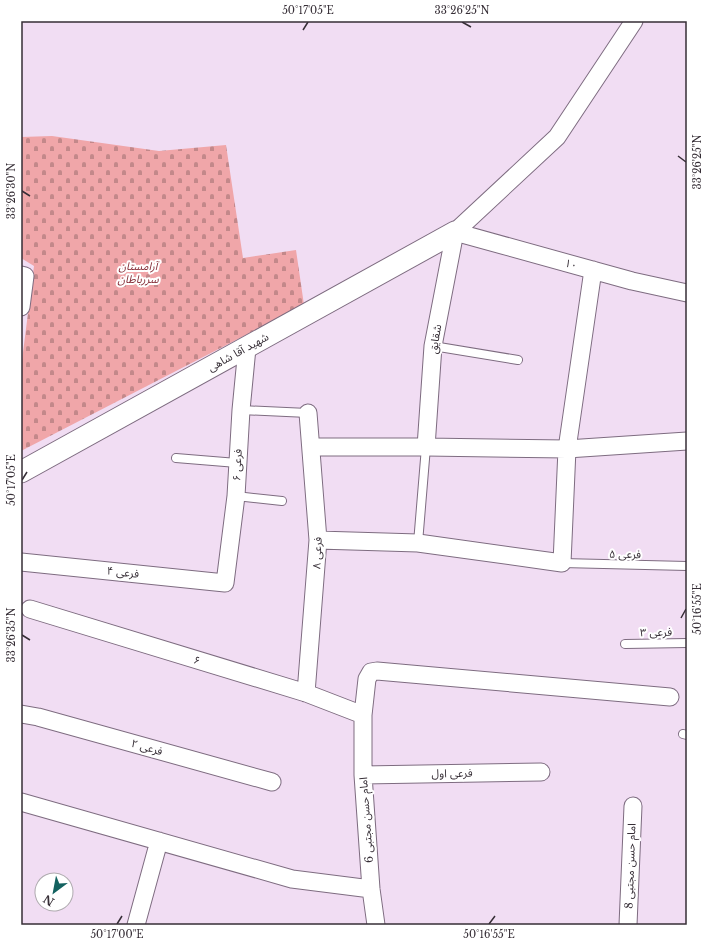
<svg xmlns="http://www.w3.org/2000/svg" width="708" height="946" font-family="'Libre Baskerville','Noto Sans Arabic',serif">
	<defs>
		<pattern id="cemetery-stones" width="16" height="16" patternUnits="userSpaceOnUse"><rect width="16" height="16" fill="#f0a6a9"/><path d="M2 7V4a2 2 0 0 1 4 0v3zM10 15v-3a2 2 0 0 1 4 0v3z" fill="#c3888a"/></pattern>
	</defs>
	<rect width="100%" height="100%" fill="#f1ddf3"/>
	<path fill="url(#cemetery-stones)" d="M52,136L159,151L226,145L243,258L296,250L304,305L21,451V368L34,266L21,258V137Z"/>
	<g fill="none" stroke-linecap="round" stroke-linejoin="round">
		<g stroke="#7e6c80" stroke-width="10">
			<path id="service" d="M433,346L518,360
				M241,410L308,413
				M176,458L237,463
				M236,496L282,501
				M418,543L426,447
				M562,563L687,566
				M625,644L687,643
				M683,734L687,735"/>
		</g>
		<g stroke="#7e6c80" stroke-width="19">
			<path id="minor" d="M455,232L557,137L634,21
				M455,232L632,281L687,293
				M21,275L25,276L21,307
				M311,447H426L567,449L687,441
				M426,447L433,346L455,232
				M318,540L418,543L562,563L567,449L593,270
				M21,562L225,583L236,496L241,410L247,348
				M30,609L306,693L363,715
				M306,693L318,540L308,413
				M21,714L38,717L272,782
				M363,775L541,772
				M21,802L292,879L371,889
				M136,925L159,841
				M376,925L371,889L363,775V715L367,679L371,672L377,671L670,697
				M628,925L633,806"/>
		</g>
		<g stroke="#7e6c80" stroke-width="23">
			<path id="tertiary" d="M21,472L455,232"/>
		</g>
		<use href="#service" stroke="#fff" stroke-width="8"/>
		<use href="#minor" stroke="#fff" stroke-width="17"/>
		<use href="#tertiary" stroke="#fff" stroke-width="21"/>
	</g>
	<path fill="none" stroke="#362e36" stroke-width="1.5" d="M462,22L471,27M303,30L308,22M678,156L686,162M22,191L30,196M22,480L27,472M681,618L686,609M22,635L30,640M117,924L122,916M489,924L495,916"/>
	<g text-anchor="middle" stroke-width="4" stroke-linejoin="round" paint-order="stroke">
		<g font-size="11" fill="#362e36" stroke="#fff">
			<text transform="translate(571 264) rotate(15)" y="4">۱۰</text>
			<text transform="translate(435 339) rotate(-81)" y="4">شقایق</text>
			<text transform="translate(238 352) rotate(-29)" y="4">شهید آقا شاهی</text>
			<text transform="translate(237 465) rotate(-87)" y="4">فرعی ۶</text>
			<text transform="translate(317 553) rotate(-87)" y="4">فرعی ۸</text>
			<text transform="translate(625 554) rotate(1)" y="4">فرعی ۵</text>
			<text transform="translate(123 572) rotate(6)" y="4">فرعی ۴</text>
			<text transform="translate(656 632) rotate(-1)" y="4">فرعی ۳</text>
			<text transform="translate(197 660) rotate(17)" y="4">۶</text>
			<text transform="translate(147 747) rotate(16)" y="4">فرعی ۲</text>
			<text transform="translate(452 773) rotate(-1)" y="4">فرعی اول</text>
			<text transform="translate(366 820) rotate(-94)" y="4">امام حسن مجتبی 6</text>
			<text transform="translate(630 866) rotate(-88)" y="4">امام حسن مجتبی 8</text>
		</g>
		<g font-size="11" font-style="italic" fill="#862e38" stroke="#fff">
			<text x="138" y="270">آرامستان<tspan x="138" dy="13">سررباطان</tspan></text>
		</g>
	</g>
	<rect width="708" height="946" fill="none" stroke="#ffffff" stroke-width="44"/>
	<g transform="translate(54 892) rotate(212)"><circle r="19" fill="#ffffff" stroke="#afabaf"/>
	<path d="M0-3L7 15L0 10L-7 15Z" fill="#136260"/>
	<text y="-6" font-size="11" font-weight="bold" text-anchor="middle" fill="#362e36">N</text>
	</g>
	<rect x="22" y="22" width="664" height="902" fill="none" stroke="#362e36" stroke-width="1.5"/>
	<g font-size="10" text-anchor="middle" fill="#362e36">
		<text x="308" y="14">50°17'05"E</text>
		<text x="462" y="14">33°26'25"N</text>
		<text transform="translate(697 162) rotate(-90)" y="4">33°26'25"N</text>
		<text transform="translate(11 191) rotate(-90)" y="4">33°26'30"N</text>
		<text transform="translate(11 480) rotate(-90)" y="4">50°17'05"E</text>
		<text transform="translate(697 609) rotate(-90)" y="4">50°16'55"E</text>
		<text transform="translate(11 635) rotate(-90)" y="4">33°26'35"N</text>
		<text x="117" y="938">50°17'00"E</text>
		<text x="489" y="938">50°16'55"E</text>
	</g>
</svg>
